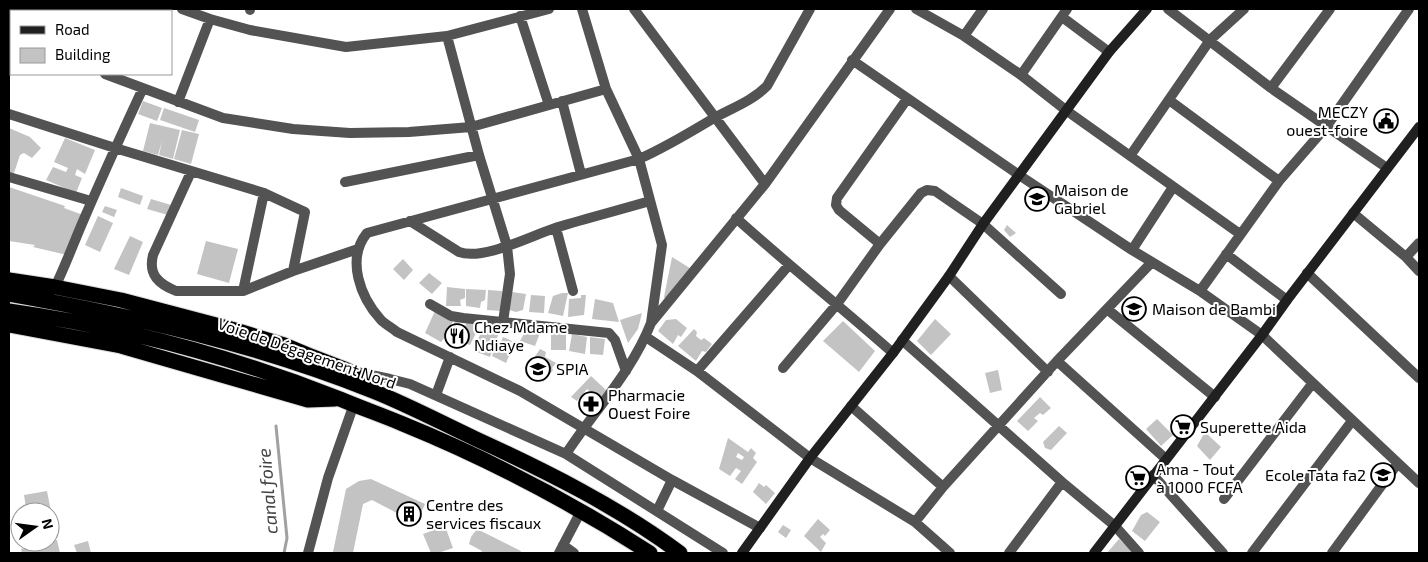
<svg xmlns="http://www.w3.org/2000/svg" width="1428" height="562" font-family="'Exo 2',sans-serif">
	<rect width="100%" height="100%" fill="#fff"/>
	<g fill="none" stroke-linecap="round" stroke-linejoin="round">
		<path stroke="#a1a1a1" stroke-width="3" d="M276,426L287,538L284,553"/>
	</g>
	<path fill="#c3c3c3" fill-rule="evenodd" d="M143,101L162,108L157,121L138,114Z
		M164,108L199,120L195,132L160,120Z
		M150,123L180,130L173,159L159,155L162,141L158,155L143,151Z
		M9,128L30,137L41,148L32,158L24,153L20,155L13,176L9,175Z
		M182,130L199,134L191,164L174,159Z
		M65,138L95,150L85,174L77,169L75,175L82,178L76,193L46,180L53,167L66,172L68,168L54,162Z
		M9,187L65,206L64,208L83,215L67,255L33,247L35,245L9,241Z
		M1034,187L1047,196L1040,209L1025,199Z
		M121,188L143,196L140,205L118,197Z
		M151,199L171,205L168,215L147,209Z
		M105,206L117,210L114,217L102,212Z
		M98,216L113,223L100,252L85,245Z
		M1007,225L1016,233L1010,237L1004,230Z
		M130,236L143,242L129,275L114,269Z
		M206,241L238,249L229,283L197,274Z
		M672,257L693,270L667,302L664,297Z
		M403,259L413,270L404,280L393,269Z
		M429,273L442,283L432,294L419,283Z
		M447,287L465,289V298L460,300L461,306H446Z
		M466,289L486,290L485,300L481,302L480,308L466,306Z
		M488,290L502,291L501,311L487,310Z
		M512,292L526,294L523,310L516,312L509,310Z
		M562,293H568L563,316L548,313L553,296Z
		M531,295L545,296L544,313L529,312Z
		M581,295H586L584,315L568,317L569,299L581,298Z
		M595,299L613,303L619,322L592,319Z
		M1135,301L1142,306L1135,315L1129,310Z
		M435,311L453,321L448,333L441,342L425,333Z
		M642,313L638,329L628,343L620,320Z
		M676,319L687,328L681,337L678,335L673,344L658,331L666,320Z
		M935,319L951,334L931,355L917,341Z
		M455,321L465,326L467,322L475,323L478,329L470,345L448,338Z
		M843,321L875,351L859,372L823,341Z
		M527,328L540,333L535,346L520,341Z
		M482,329L498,335L490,357L474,351Z
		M694,329L697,332L696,336L701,340L704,338L712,344L706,352L702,351L696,361L678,346Z
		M551,334H566V350H551Z
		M572,334L587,337L585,354L569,351Z
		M503,337L512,341L510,345L513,347L506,363L492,356L495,347H499Z
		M590,337L605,339L603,355L590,354Z
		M540,349L546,352L545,357L556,363L552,368L553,370L550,374L549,373L543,382L535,374L526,370Z
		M998,370L1002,390L990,393L985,373Z
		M591,376L606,390L593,408L588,404L594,395L587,389L577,401L571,397Z
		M1040,397L1051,408L1043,415L1040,413L1034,418L1038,421L1028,431L1017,421Z
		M1157,419L1173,435L1161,446L1146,429Z
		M1059,426L1067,433L1051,450L1045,448L1043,442Z
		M1205,432L1221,447L1210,460L1197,446Z
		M728,438L748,452L751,448L756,453L753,458L757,462L742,484L735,479L741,471L736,468L730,476L719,469ZM738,453L744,457L742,460L736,457Z
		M371,479L425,504L416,523L372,500L363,504L353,553L333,552L346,489L359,481Z
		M759,483L764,487L766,485L775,493L766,504L753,492Z
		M47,491L56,537L50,538V512H40L39,505L26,508L24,495Z
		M1147,512L1160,522L1145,541L1132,531L1141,515Z
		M818,519L830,530L825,536L823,534L820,537L826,543L821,552L804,536Z
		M783,525L791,530L786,538L778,532Z
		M445,526L453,548L438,553H431L423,534Z
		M477,529L521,551L520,553H481L482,551L469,544L471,537Z
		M1119,539L1134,553H1107Z
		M57,540L60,553H22L21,549Z
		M88,541L91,553H77L74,545Z"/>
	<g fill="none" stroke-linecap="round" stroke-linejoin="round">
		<g stroke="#dbdbdb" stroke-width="17">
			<path id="highway" d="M9,280L55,287L121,300L235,330L284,345L308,355L347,370L364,382
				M9,294C133,316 255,344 373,391C408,405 442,423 476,439C546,471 618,507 680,553
				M9,311C122,327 234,357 340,399C361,408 382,415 403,424C489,459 572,503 650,553
				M9,325L121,346L308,400L335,399"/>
		</g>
		<path stroke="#535353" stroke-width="10" d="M182,9L210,19L250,30L346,47L447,36L549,9
			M582,9L606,89L639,159L662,245L651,323
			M634,9L765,184
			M916,9L964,36L1021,75L1067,111L1240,234
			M1168,9L1271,88L1387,168
			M250,10V9
			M520,16L549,105
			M1062,17L1109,52
			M447,36L479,155L507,246L510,274L503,322
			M964,36L983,9
			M9,47L11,48
			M852,60L1019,175L1132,250L1200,291L1262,335L1419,483
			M105,74L223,118L293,129L350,133L409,132L471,127L606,89
			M1021,75L1067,9
			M1271,88L1330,9
			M1169,100L1279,181
			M562,101L581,174
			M178,102L210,19
			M9,114L115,148L264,193L305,212L293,271
			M1130,156L1210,40L1244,9
			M191,172L153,255C148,275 159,284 176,291H243L293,271L358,249
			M9,177L91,201
			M345,182L479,155
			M1353,213L1406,257L1419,271
			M736,218C787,264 841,307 893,353
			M410,221L459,252C484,261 532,235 558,227C588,218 619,210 650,201
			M556,228L573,291
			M880,244L839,210L836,205L837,198L907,99
			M1132,250L1173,187
			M1226,254L1287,300
			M1406,257L1419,243
			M1307,273L1419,378
			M949,276L1048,372
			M55,287C66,264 74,242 84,219C103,175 123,131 143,88
			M243,291L264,193
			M1200,291L1279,181L1326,127L1409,9
			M430,304L451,316L463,318L609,333L615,340L626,371
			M1107,309L1215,397
			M646,337L697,371L810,458L915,522L950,553
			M902,340L1062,482L1115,526L1139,553
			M1057,361L1166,459
			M783,368L837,304L880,244L921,193L927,190L935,191L983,224L1061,294
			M352,371L390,379L410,384L566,454L723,553
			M697,371L789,265
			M436,395L450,357
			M851,406L943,487
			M566,454C594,411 632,372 651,323L765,184L890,9
			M1153,475L1223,553
			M1224,499L1312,384
			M657,511L672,480
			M915,522L943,487L1057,361L1152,262
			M760,528L672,480L520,391L397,332C392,328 385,324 381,320C360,297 346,259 367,233L639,159C666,147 689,133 714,118C732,108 752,101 767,86L810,9
			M563,545L574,553
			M308,553L328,478L354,404
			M559,553L581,511
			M1009,553L1062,482
			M1252,553L1352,421
			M1332,553L1398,463"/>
		<path stroke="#202020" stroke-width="10" d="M742,553L810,458L893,353L949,276L983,224L1109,52L1147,9
			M1094,553L1262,335L1287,300L1419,127"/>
		<use href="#highway" stroke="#000" stroke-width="15"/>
	</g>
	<defs>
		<g id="civic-ring" transform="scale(1.25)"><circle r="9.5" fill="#fff" stroke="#000" stroke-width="1.5"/><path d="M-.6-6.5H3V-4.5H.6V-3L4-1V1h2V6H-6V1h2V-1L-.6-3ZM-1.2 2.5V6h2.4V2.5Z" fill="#000"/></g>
		<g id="school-ring" transform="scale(1.25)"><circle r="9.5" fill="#fff" stroke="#000" stroke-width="1.5"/><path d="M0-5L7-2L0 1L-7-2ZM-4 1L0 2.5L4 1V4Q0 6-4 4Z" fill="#000"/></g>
		<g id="restaurant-ring" transform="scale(1.25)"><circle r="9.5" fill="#fff" stroke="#000" stroke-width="1.5"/><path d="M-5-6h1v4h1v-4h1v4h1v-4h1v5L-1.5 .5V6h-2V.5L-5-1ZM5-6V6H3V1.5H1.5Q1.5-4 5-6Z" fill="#000"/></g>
		<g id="university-ring" transform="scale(1.25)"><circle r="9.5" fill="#fff" stroke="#000" stroke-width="1.5"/><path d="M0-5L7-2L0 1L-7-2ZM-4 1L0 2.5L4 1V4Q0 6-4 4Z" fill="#000"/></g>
		<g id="pharmacy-ring" transform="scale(1.25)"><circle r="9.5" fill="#fff" stroke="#000" stroke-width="1.5"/><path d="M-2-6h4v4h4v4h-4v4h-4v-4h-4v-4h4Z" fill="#000"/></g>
		<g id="supermarket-ring" transform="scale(1.25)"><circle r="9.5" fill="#fff" stroke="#000" stroke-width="1.5"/><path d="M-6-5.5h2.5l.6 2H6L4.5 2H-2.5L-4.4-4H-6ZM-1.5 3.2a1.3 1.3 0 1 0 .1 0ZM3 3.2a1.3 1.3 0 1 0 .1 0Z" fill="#000"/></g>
		<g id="building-ring" transform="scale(1.25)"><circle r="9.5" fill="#fff" stroke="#000" stroke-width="1.5"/><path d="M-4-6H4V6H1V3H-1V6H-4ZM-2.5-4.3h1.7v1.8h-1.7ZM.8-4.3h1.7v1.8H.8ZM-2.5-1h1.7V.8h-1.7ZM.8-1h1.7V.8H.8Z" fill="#000"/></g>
	</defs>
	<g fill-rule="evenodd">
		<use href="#civic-ring" x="1386" y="121"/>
		<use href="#school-ring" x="1037" y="199"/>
		<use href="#school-ring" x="1134" y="309"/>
		<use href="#restaurant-ring" x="457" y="336"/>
		<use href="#university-ring" x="538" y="369"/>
		<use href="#pharmacy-ring" x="591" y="404"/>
		<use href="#supermarket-ring" x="1183" y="427"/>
		<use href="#school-ring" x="1383" y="475"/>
		<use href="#supermarket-ring" x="1138" y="478"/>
		<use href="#building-ring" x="409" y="514"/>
	</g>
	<g text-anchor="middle" stroke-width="4" stroke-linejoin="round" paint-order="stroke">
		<g font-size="16" fill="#000" stroke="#fff" text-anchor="start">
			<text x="1368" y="118" text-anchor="end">MECZY<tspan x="1368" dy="18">ouest-foire</tspan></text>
			<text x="1054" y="196">Maison de<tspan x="1054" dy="18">Gabriel</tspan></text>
			<text x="1152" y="315">Maison de Bambi</text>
			<text x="474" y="333">Chez Mdame<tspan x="474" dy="18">Ndiaye</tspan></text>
			<text x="556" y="375">SPIA</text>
			<text x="608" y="401">Pharmacie<tspan x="608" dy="18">Ouest Foire</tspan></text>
			<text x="1200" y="433">Superette Aida</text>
			<text x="1156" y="475">Ama - Tout<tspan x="1156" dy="18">à 1000 FCFA</tspan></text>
			<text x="1366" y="481" text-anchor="end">Ecole Tata fa2</text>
			<text x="426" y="511">Centre des<tspan x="426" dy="18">services fiscaux</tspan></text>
		</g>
		<g font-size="16" fill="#000" stroke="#fff">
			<text transform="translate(307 353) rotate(19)" y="6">Voie de Dégagement Nord</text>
		</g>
		<g font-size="18" font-style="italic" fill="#424242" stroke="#fff">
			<text transform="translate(268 491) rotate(-95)" y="6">canal foire</text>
		</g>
	</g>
	<rect width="1428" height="562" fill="none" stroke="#000000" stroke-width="20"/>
	<rect x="10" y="10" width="162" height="65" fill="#ffffff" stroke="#999999"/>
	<rect x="20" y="26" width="25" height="8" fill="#202020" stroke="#999999"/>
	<text x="55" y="35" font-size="15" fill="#000000">Road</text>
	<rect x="20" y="48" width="25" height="15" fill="#c3c3c3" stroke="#999999"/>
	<text x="55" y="60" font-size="15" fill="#000000">Building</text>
	<g transform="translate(35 527) rotate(76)"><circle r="24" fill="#ffffff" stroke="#999999"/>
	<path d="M0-4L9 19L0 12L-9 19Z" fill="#000000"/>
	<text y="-8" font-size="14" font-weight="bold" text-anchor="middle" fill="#000000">N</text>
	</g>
</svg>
